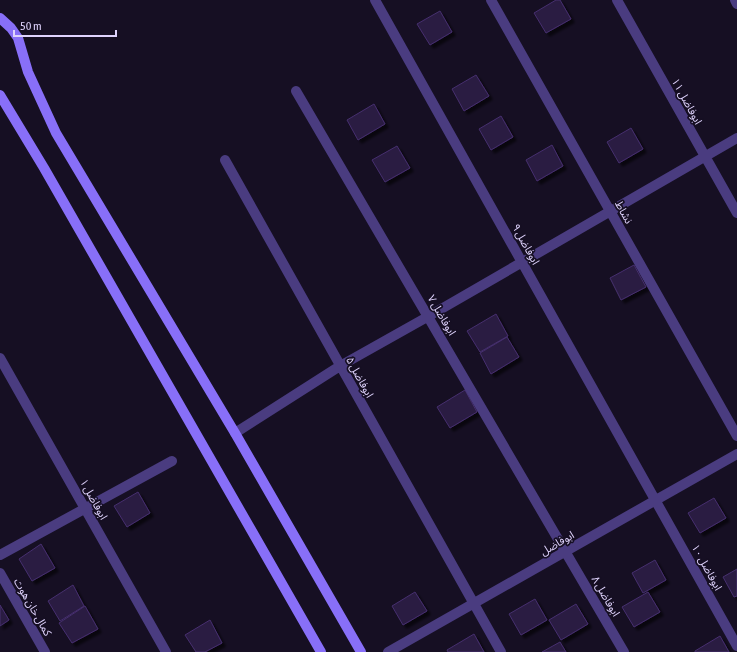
<svg xmlns="http://www.w3.org/2000/svg" width="737" height="652" font-family="'Asap Condensed','Noto Sans Arabic',sans-serif">
	<defs>
		<filter id="shadow"><feDropShadow dx="3.5" dy="3.5" stdDeviation="1" flood-color="#0009"/></filter>
	</defs>
	<rect width="100%" height="100%" fill="#160f23"/>
	<path fill="#2a1c43" stroke="#462f6e" filter="url(#shadow)" d="M556,0H560L571,19L546,33L534,13Z
		M440,11L452,32L430,45L417,24Z
		M476,75L489,96L464,111L452,89Z
		M374,104L385,124L358,140L347,120Z
		M501,116L513,137L491,150L479,129Z
		M631,128L643,149L619,163L607,142Z
		M552,145L563,166L537,181L526,160Z
		M397,146L410,168L385,182L372,160Z
		M634,265L646,287L621,300L610,278Z
		M496,314L508,336L480,352L467,331Z
		M507,337L519,357L491,374L480,353Z
		M465,390L477,412L450,428L437,407Z
		M138,492L150,513L127,527L114,506Z
		M714,498L726,518L700,533L688,513Z
		M41,544L55,568L32,581L19,559Z
		M655,560L666,580L643,593L632,573Z
		M737,569V596L734,597L723,577Z
		M73,585L84,606L60,621L48,601Z
		M415,592L427,611L403,625L392,606Z
		M648,592L660,612L634,627L622,607Z
		M535,599L547,620L521,635L509,614Z
		M576,604L588,624L561,640L549,620Z
		M0,605L9,620L0,626Z
		M85,606L98,629L72,643L59,623Z
		M210,620L222,643L205,652H196L185,635Z
		M474,634L484,652H448L447,650Z
		M720,636L729,652H695V651Z
		M560,642L566,652H542Z"/>
	<g fill="none" stroke-linecap="round" stroke-linejoin="round">
		<path stroke="#4a3c80" stroke-width="10" d="M375,0L737,646
			M491,0L737,436
			M617,0L737,213
			M735,0L737,4
			M296,91L624,652
			M225,160L501,652
			M0,358L166,652
			M235,433L340,366L429,316L737,138
			M0,555L172,461
			M0,573L45,652
			M388,652L737,454"/>
		<path stroke="#886ff8" stroke-width="10" d="M0,18L11,28L18,38L28,72L56,133L235,433L361,652
			M0,95L44,168L321,652"/>
	</g>
	<g text-anchor="middle" stroke-width="3.5" stroke-linejoin="round" paint-order="stroke">
		<g font-size="11" fill="#dfd3fd" stroke="#160f23">
			<text transform="translate(687 101) rotate(61)" y="4">ابوفاضل ۱۱</text>
			<text transform="translate(624 212) rotate(61)" y="4">نشاط</text>
			<text transform="translate(526 244) rotate(61)" y="4">ابوفاضل ۹</text>
			<text transform="translate(442 315) rotate(60)" y="4">ابوفاضل ۷</text>
			<text transform="translate(360 377) rotate(61)" y="4">ابوفاضل ۵</text>
			<text transform="translate(94 499) rotate(61)" y="4">ابوفاضل ۱</text>
			<text transform="translate(557 543) rotate(-30)" y="4">ابوفاضل</text>
			<text transform="translate(707 567) rotate(61)" y="4">ابوفاضل ۱۰</text>
			<text transform="translate(606 596) rotate(60)" y="4">ابوفاضل ۸</text>
			<text transform="translate(33 607) rotate(60)" y="4">کمال خان هوت</text>
		</g>
	</g>
	<path d="M14 30v6h102v-6" fill="none" stroke="#dfd3fd" stroke-width="2"/>
	<text x="20" y="30" font-size="12" fill="#dfd3fd" stroke="#160f23" stroke-width="3" paint-order="stroke">50 m</text>
</svg>
